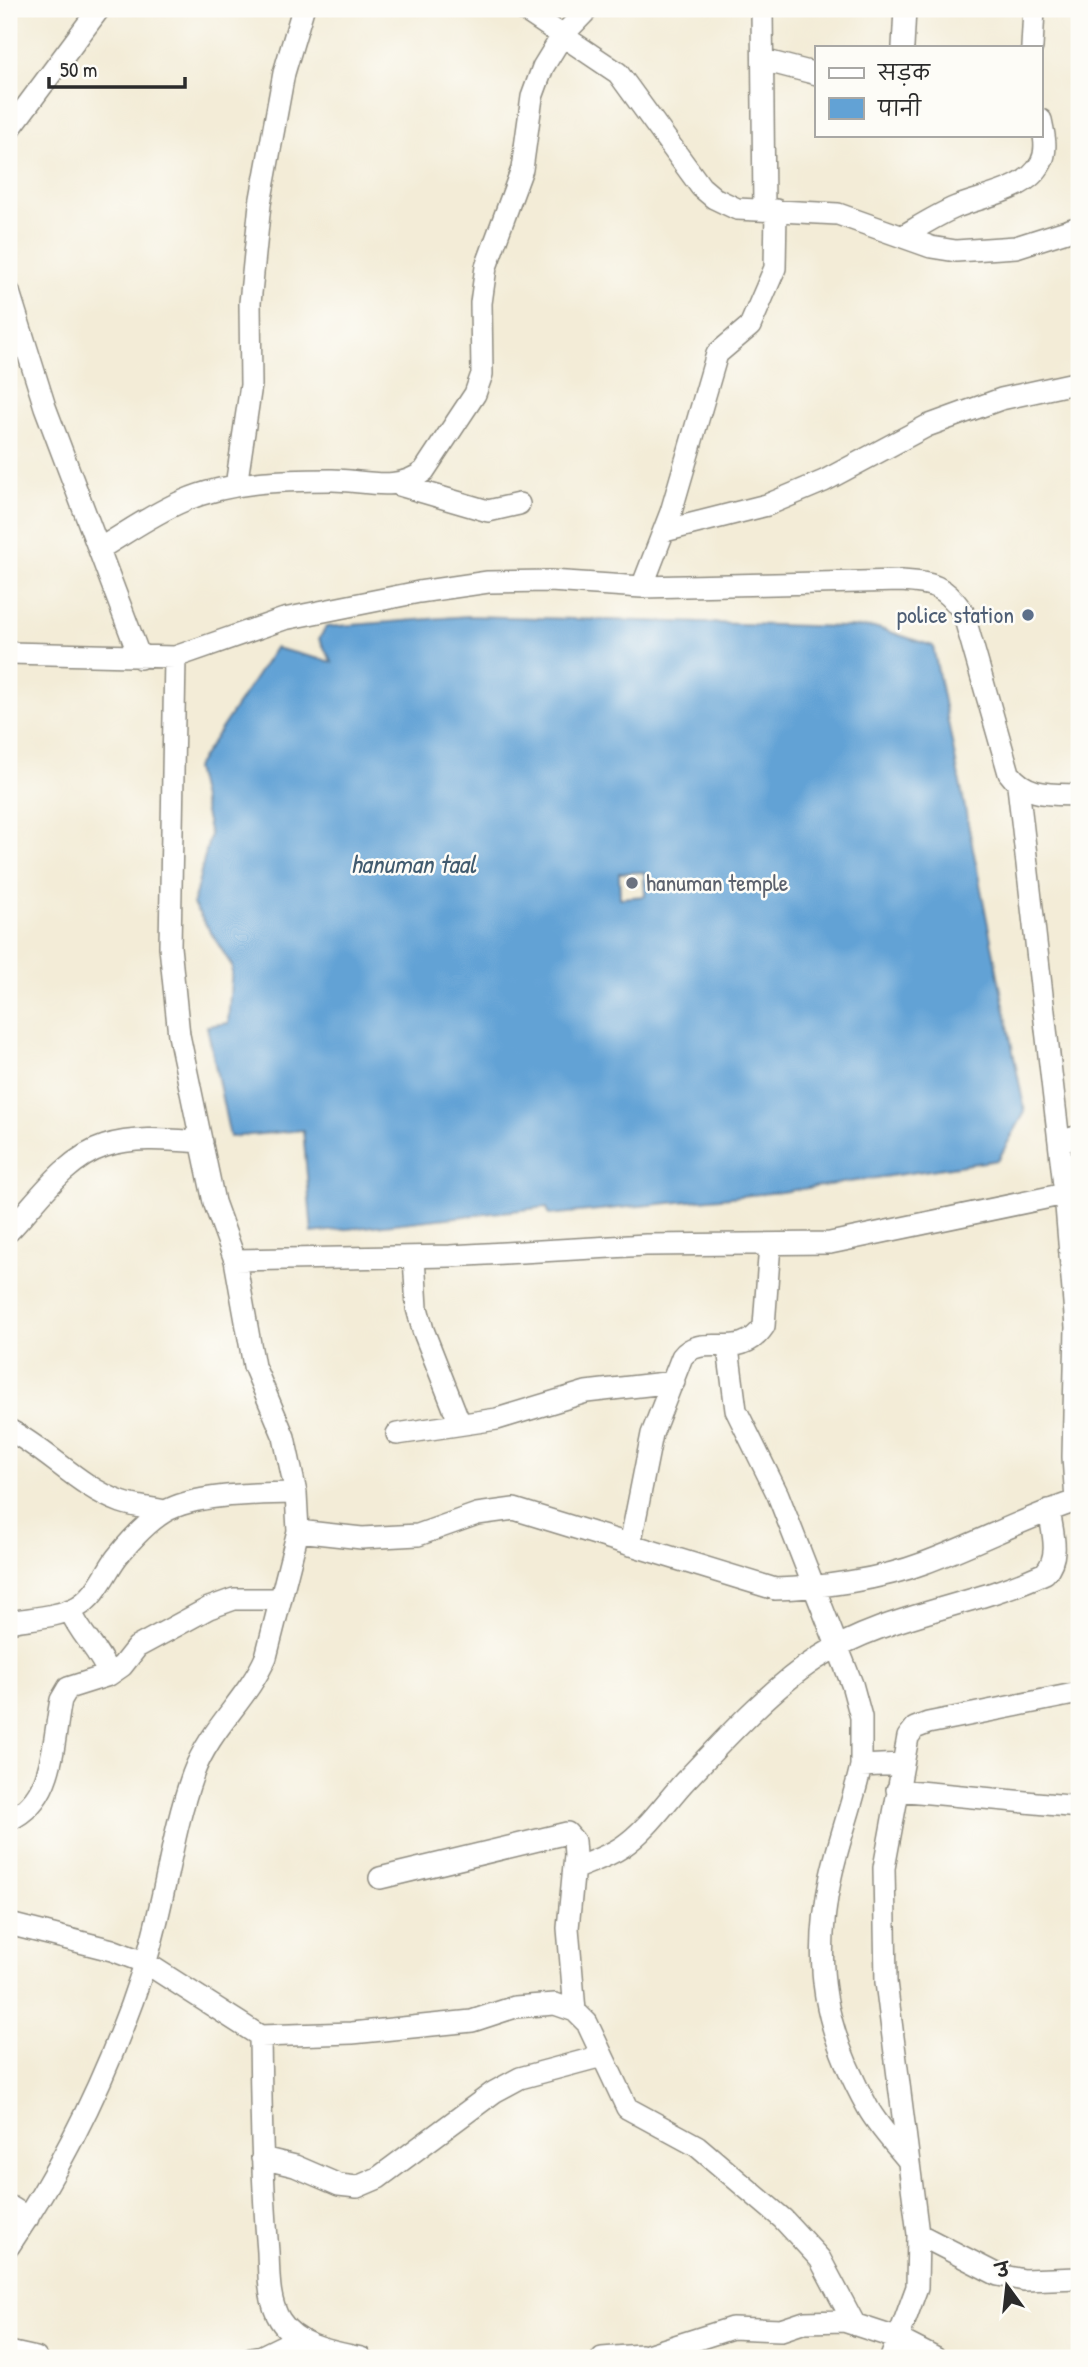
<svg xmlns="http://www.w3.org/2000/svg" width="1088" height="2367" font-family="'Patrick Hand','Playpen Sans Deva',sans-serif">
	<rect width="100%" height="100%" fill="#fdfcf7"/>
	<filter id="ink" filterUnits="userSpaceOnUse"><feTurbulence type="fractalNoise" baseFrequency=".0143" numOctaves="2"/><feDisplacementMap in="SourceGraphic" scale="14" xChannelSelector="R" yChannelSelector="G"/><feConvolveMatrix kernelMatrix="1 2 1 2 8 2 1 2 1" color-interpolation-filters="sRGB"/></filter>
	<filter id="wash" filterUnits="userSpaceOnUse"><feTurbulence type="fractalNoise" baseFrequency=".00686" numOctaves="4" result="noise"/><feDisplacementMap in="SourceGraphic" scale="28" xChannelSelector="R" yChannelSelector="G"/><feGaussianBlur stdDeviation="1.57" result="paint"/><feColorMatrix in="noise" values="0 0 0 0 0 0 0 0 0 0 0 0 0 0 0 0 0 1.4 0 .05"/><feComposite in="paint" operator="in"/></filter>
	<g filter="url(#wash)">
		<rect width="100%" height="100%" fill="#f3ecd7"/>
		<path fill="#62a2d5" stroke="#466680" stroke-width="2" fill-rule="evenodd" d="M468,616L878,628L933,646L1025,1112L998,1160L781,1192L549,1215L547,1207L312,1233L303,1130L230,1137L207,1026L228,1023L232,966L193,904L210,835L195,768L275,648L332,662L319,639L326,627ZM644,872L645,896L620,898L619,873Z"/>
	</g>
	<g filter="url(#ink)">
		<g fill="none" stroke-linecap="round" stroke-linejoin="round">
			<g stroke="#8f8c81" stroke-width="24">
				<path id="minor" d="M523,9L618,73L701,187L714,198L737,209L838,214L931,247L956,251L1016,247L1079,227
					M762,9L764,209
					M903,47L905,9
					M1032,47L1034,9
					M763,60L817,74
					M9,130L99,9
					M903,236C920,226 937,215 956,207C982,196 1027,191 1041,163C1048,150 1044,134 1041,120
					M9,292L45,407L140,658
					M399,485L488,511L519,504
					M236,486L251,385L250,303L260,204L284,73L303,9
					M664,531L767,505L824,481L927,426L1001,399L1079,382
					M99,549C126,533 154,513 183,501C229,481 283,480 332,480C363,480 398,493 424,471L475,394L482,374L481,303L486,267L522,169L532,97L543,67L562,36L588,9
					M642,587L671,512L717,354L750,326L775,268L776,210
					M9,653L175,657L284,619L419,592L488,582L550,581L642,587L901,581C933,583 944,585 963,612L1009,773C1026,797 1052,794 1079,795
					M1059,1142L1079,1136
					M1065,1194L1076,1327L1073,1457L1076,1501
					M9,1231C37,1202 64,1159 105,1146C136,1136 171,1140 202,1142
					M414,1257L417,1308L423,1330L460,1424
					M235,1260L450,1256L646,1245L830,1243L1065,1194L1018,786
					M728,1348L736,1410L778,1495L852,1684L861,1717V1766
					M9,1430C48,1450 79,1487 121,1502C135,1507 151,1508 165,1511
					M397,1434L497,1419L586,1392L674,1382
					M298,1531L362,1538L418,1535L477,1514L514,1509L775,1589C820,1588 882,1579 924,1563C976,1544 1026,1517 1079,1500
					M630,1545L652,1434L682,1357C702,1331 740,1363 764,1326L770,1244
					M70,1610C80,1635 100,1650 109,1675
					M9,1622C30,1618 58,1617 77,1607C96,1597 105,1573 117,1557C130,1541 146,1523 164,1512C196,1493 259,1494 296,1493
					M901,1764L861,1766C853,1803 839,1839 831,1876C812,1965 824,2029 868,2108C878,2126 894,2143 907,2159
					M897,1790L1079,1807
					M9,1820C55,1799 52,1745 61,1700L68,1688L109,1675L122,1666L137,1647L209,1608L234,1599H281
					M574,1869C590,1862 607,1857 622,1847C647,1830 664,1804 684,1782C723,1741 770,1689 816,1659C885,1614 972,1607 1045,1573C1061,1556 1052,1531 1049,1510
					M380,1878L567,1833L574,1841L575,1855L568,1928L575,2011
					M9,1924L112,1950L146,1963L260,2036L352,2033L472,2021L515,2007L555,2004L575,2011L587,2023L627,2108L697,2146L783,2219L820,2259L855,2325
					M260,2036C261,2108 262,2180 268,2252C269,2274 268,2301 280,2320C297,2347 333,2352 361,2358
					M262,2158L295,2166L339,2185L357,2187L378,2178L494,2092L520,2078L602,2056
					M9,2206L28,2218
					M918,2234L998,2275L1024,2280L1079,2278
					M9,2246C67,2160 113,2063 145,1964C165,1902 171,1835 193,1774C210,1728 247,1700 266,1657L298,1531L296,1493L284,1437L254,1366L235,1260L214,1202L179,1035L170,947L175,657
					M9,2352L36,2358
					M251,2358L262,2356L297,2339
					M602,2358L641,2355
					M638,2358L732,2328L781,2330L805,2322L844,2321L896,2338L935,2358
					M891,2358L917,2287L918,2234L886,1982L884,1868L908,1737L915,1728L928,1723L1079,1693"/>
			</g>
			<use href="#minor" stroke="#fff" stroke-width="21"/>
		</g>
	</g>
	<circle fill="#5c6f8a" stroke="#fdfcf7" stroke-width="2.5" cx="1028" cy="615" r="7"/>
	<circle fill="#6b7280" stroke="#fdfcf7" stroke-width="2.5" cx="632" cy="883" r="7"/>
	<g text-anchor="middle" stroke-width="5" stroke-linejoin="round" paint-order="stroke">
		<g font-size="24" fill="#4e5e75" stroke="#fdfcf7" text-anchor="end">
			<text x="1014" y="623">police station</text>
		</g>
		<g font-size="24" fill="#5b616d" stroke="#fdfcf7" text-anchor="start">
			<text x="646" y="891">hanuman temple</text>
		</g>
		<g font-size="26" font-style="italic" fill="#415b6f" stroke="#fdfcf7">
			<text x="413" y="873">hanuman taal</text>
		</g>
	</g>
	<rect width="1088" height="2367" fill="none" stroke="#fdfcf7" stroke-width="35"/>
	<rect x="815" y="46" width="228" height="91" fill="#fdfcf7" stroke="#a9a8a5" stroke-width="2"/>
	<rect x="829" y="68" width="35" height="10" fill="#ffffff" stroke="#a9a8a5" stroke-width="2"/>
	<text x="878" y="80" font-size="21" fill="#2b2b2b">सड़क</text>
	<rect x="829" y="98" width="35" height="21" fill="#62a2d5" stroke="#a9a8a5" stroke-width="2"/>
	<text x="878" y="116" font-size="21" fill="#2b2b2b">पानी</text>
	<g transform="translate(1007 2286) rotate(345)" stroke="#fdfcf7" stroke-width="5" paint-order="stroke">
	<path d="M0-5L12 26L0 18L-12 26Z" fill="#2b2b2b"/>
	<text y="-10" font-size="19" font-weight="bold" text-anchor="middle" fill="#2b2b2b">उ</text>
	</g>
	<path d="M49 77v10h136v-10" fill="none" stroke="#2b2b2b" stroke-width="3.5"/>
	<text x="60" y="77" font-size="21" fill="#2b2b2b" stroke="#fdfcf7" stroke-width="5" paint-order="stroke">50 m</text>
</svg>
